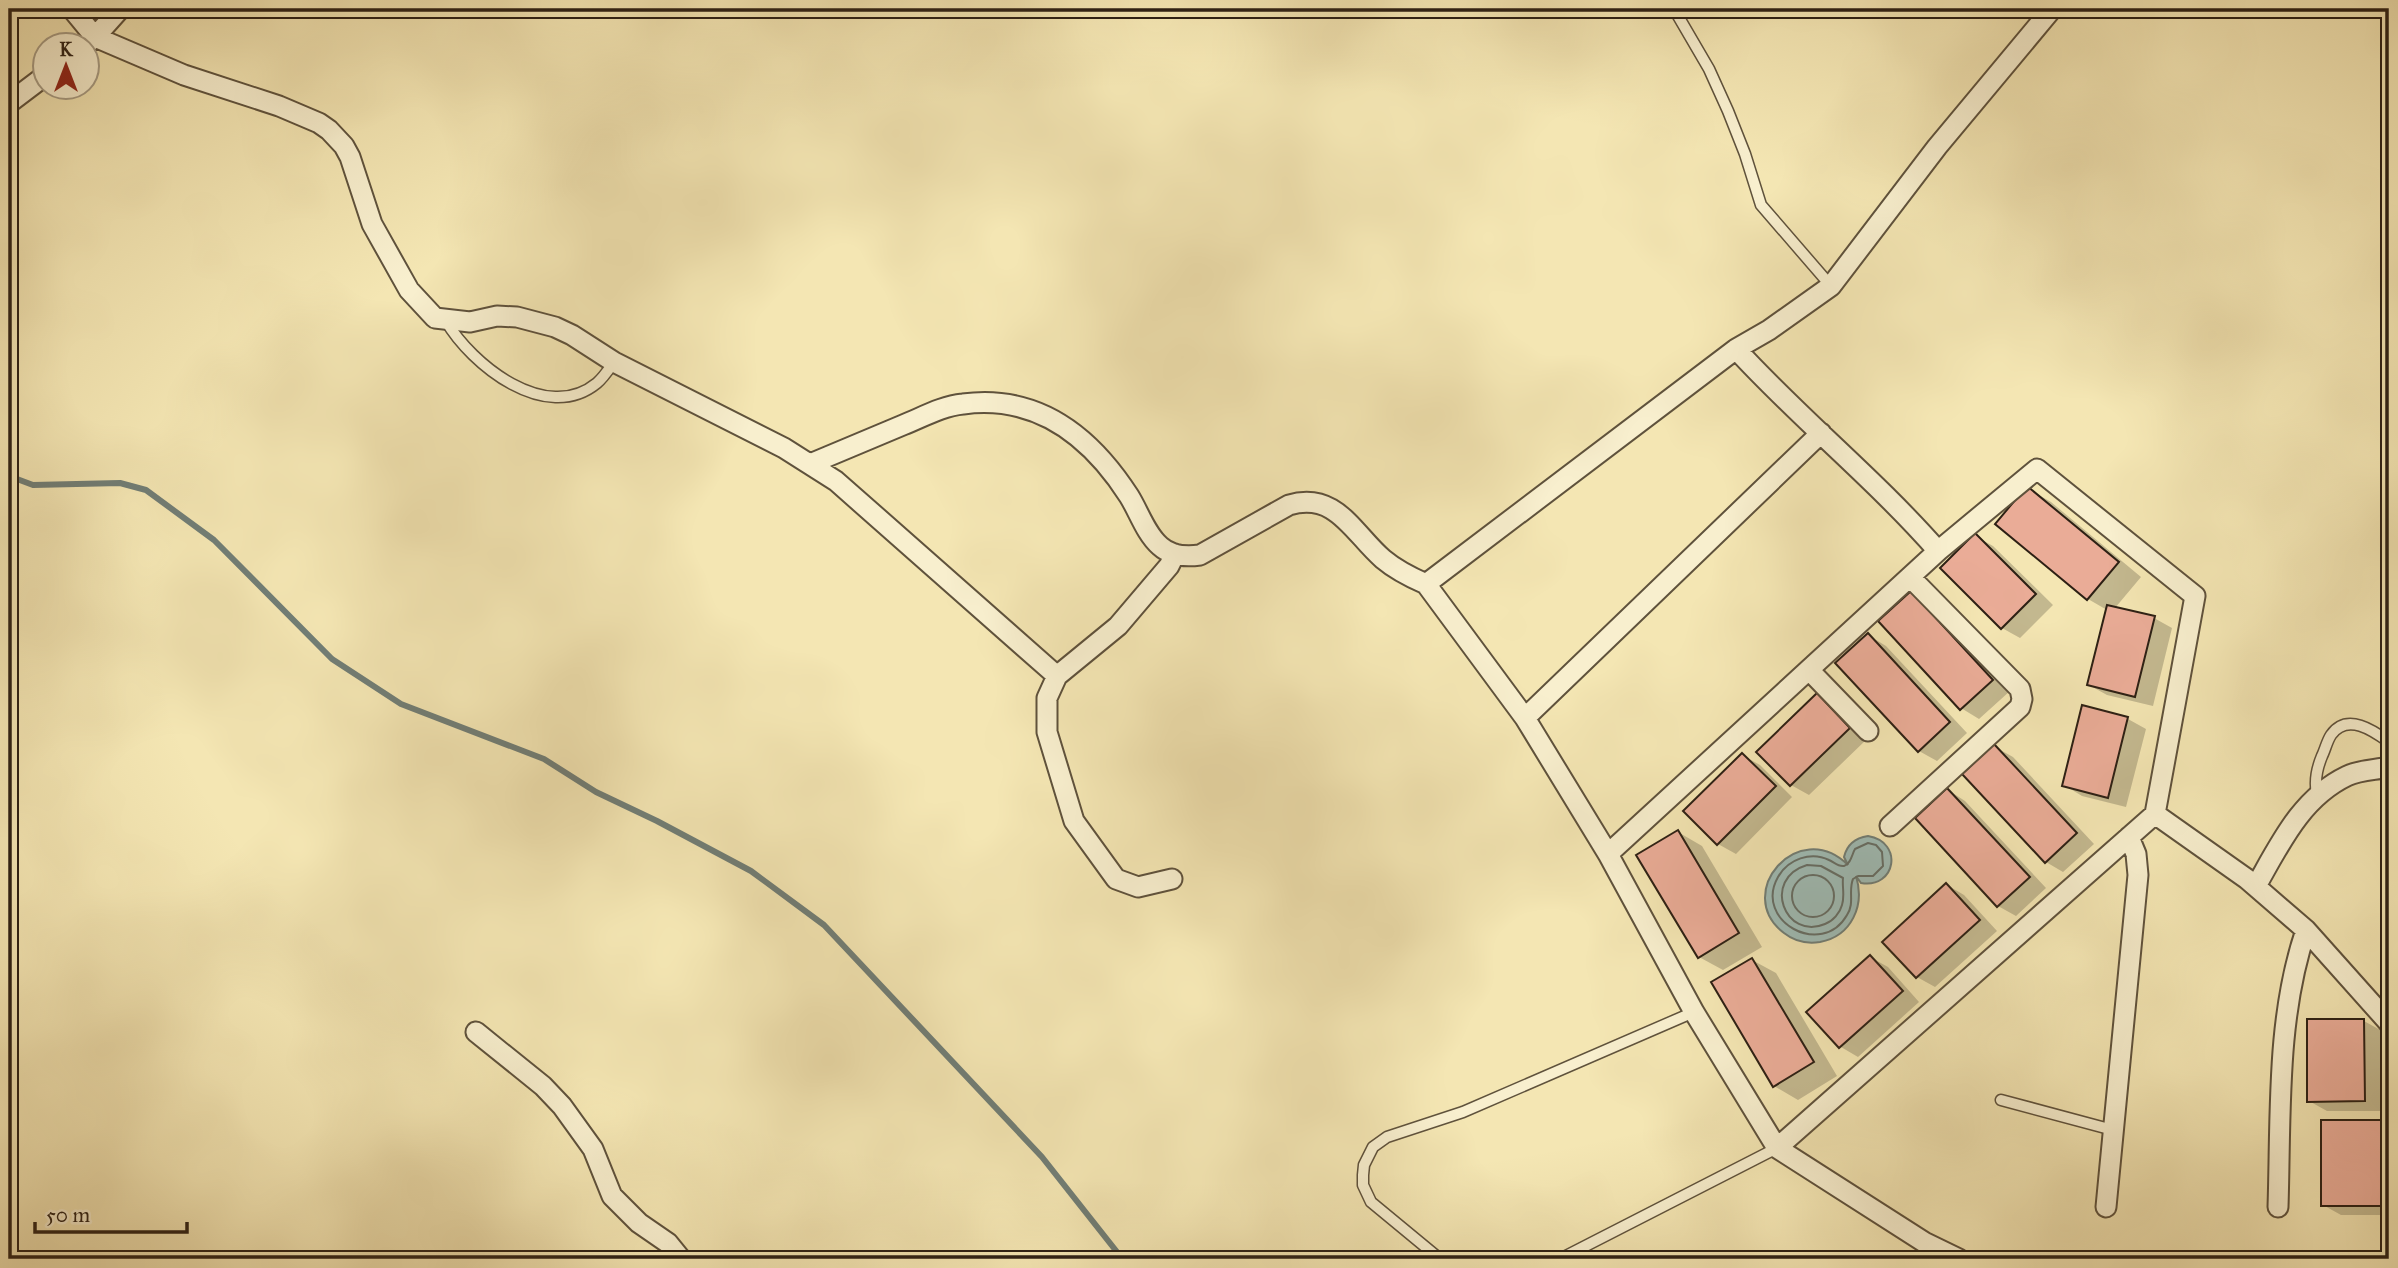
<svg xmlns="http://www.w3.org/2000/svg" width="2398" height="1268" font-family="'IM FELL Great Primer',serif">
	<rect width="100%" height="100%" fill="#f4e6b3"/>
	<filter id="stains"><feTurbulence type="fractalNoise" baseFrequency=".00286" numOctaves="4"/><feColorMatrix values="0 0 0 0 .2 0 0 0 0 .09 0 0 0 0 .02 0 0 0 .5 -.17"/></filter>
	<radialGradient id="worn" r=".72"><stop offset=".6" stop-color="#630" stop-opacity="0"/><stop offset="1" stop-color="#630" stop-opacity=".3"/></radialGradient>
	<path fill="#9fbdb7" stroke="#717e76" stroke-width="2" d="M1868,836C1904,842 1896,889 1861,883L1856,876C1865,905 1852,936 1820,942C1807,944 1794,941 1784,933C1732,894 1798,816 1848,865L1844,857C1847,844 1855,838 1868,836Z"/>
	<path fill="#0003" d="M2027,488L2051,502L2141,577L2115,608L2154,618L2172,628L2153,706L2107,695L2089,685L2107,610L2088,599Z
		M1975,536L1993,546L2053,605L2020,638L2002,628Z
		M1911,593L1929,603L2010,691L1979,719L1961,708Z
		M1868,635L1886,646L1967,733L1937,761L1919,751Z
		M1817,695L1835,706L1867,739L1809,795L1791,785L1759,752Z
		M2084,707L2128,719L2146,729L2126,807L2082,796L2064,785Z
		M1995,747L2013,757L2094,844L2063,872L2046,862Z
		M1742,755L1760,765L1792,797L1736,854L1718,844Z
		M1948,790L1965,801L2046,888L2016,916L1998,906L1917,818Z
		M1678,832L1702,846L1762,947L1723,970L1699,957Z
		M1947,885L1964,895L1997,931L1935,987L1917,977L1885,942Z
		M1870,957L1888,967L1919,1002L1858,1057L1841,1047L1809,1012Z
		M1752,960L1776,973L1837,1076L1798,1100L1774,1086Z
		M2364,1021L2382,1031V1111H2327L2309,1101Z
		M2382,1122L2389,1126V1215H2341L2323,1205Z"/>
	<g fill="none" stroke-linecap="round" stroke-linejoin="round">
		<path stroke="#666e66" stroke-width="2" d="M1868,843L1876,845L1882,852L1883,866L1873,876H1858L1853,879C1848,891 1855,903 1847,915C1822,959 1753,921 1778,877C1788,859 1811,851 1829,860C1834,862 1838,867 1844,866C1851,864 1852,854 1855,849Z
			M1807,865L1821,866L1843,878C1842,887 1845,896 1842,905C1840,913 1833,921 1825,924C1785,941 1761,879 1807,865Z
			M1792 896a21 21 0 1 1 42 0a21 21 0 1 1-42 0Z"/>
		<path stroke="#717e76" stroke-width="6" d="M9,476L33,485L120,483L146,490L214,540L332,659L401,704L544,759L596,792L657,821L751,871L824,925L1042,1157L1117,1252L1120,1259"/>
	</g>
	<path fill="#eaac97" stroke="#2d2014" stroke-width="2" d="M2027,486L2119,562L2087,600L1995,524Z
		M1975,533L2036,594L2001,629L1940,568Z
		M1911,591L1993,680L1960,710L1878,621Z
		M2107,605L2155,616L2135,697L2087,685Z
		M1868,633L1950,722L1918,752L1835,663Z
		M1817,693L1850,728L1790,786L1756,752Z
		M2082,705L2128,717L2108,798L2062,786Z
		M1994,744L2077,833L2045,863L1962,774Z
		M1742,753L1776,786L1717,845L1683,811Z
		M1947,788L2030,877L1997,907L1915,818Z
		M1678,830L1739,933L1698,958L1636,855Z
		M1946,883L1980,920L1916,978L1882,942Z
		M1870,955L1903,991L1839,1048L1806,1012Z
		M1752,958L1814,1062L1773,1087L1711,982Z
		M2307,1019H2364L2365,1101L2307,1102Z
		M2321,1120H2382V1206H2321Z"/>
	<g fill="none" stroke-linecap="round" stroke-linejoin="round">
		<g stroke="#5f523c" stroke-width="13">
			<path id="service" d="M1674,9L1709,69L1728,111L1745,154L1761,205L1831,286
				M446,321C471,364 546,425 597,383C604,377 609,369 614,362
				M2317,794C2314,780 2317,768 2322,756C2325,750 2327,741 2331,735C2347,712 2374,731 2389,742
				M2001,1100L2113,1130
				M1440,1259L1371,1202L1363,1185V1175L1364,1165L1373,1147L1387,1137L1463,1112L1694,1012
				M1560,1259L1777,1148"/>
		</g>
		<g stroke="#5f523c" stroke-width="23">
			<path id="minor" d="M72,9L95,37L184,75L279,106L319,123L329,130L344,146L350,157L372,224L409,290L435,318L470,322L497,316L517,317L555,327L572,335L614,362L784,448L836,481L1057,676
				M84,46L95,37L120,9
				M9,103L46,75
				M1736,349L1426,584L1525,718L1608,854L1938,551C1875,479 1800,419 1736,349L1769,330L1831,286L1937,147L2052,9
				M810,464C841,451 872,438 903,425C923,417 942,406 963,404C1038,394 1091,437 1129,496C1139,512 1146,534 1160,546C1171,556 1186,557 1200,555L1289,505C1336,491 1353,533 1383,559C1396,570 1410,577 1426,584
				M1810,671L1868,731
				M1525,718L1821,433
				M2155,814L2247,879L2306,930L2389,1023
				M1890,826L2020,707L2022,699L2020,689L1910,577
				M1608,854L1694,1012L1777,1148L1924,1242L1959,1259
				M1172,879L1138,887L1116,879L1074,821L1047,732V698L1057,676L1118,626L1169,566L1175,554
				M2256,886C2280,844 2301,798 2347,776C2359,770 2376,770 2389,767
				M476,1032L543,1086L562,1106L593,1149L612,1196L639,1223L668,1243L681,1259
				M1777,1148L2155,814L2195,596L2037,469L1938,551
				M2106,1207L2138,875L2136,854L2129,837
				M2278,1207C2281,1115 2276,1018 2306,930"/>
		</g>
		<use href="#service" stroke="#f8efce" stroke-width="10"/>
		<use href="#minor" stroke="#f8efce" stroke-width="19"/>
	</g>
	<rect width="2398" height="1268" fill="none" stroke="#f4e6b3" stroke-width="35"/>
	<rect x="10" y="10" width="2377" height="1247" fill="none" stroke="#2d2014" stroke-width="3.5"/>
	<rect x="18" y="18" width="2363" height="1233" fill="none" stroke="#2d2014" stroke-width="2"/>
	<g transform="translate(66 66)"><circle r="33" fill="#f8efce" stroke="#a79c84" stroke-width="2"/>
	<path d="M0-5L12 26L0 18L-12 26Z" fill="#8f2418"/>
	<text y="-10" font-size="19" font-weight="bold" text-anchor="middle" fill="#2d2014">K</text>
	</g>
	<path d="M35 1222v10h152v-10" fill="none" stroke="#2d2014" stroke-width="3.5"/>
	<text x="46" y="1222" font-size="21" fill="#2d2014" stroke="#f8efce" stroke-width="5" paint-order="stroke">50 m</text>
	<rect width="100%" height="100%" filter="url(#stains)"/>
	<rect width="100%" height="100%" fill="url(#worn)"/>
</svg>
